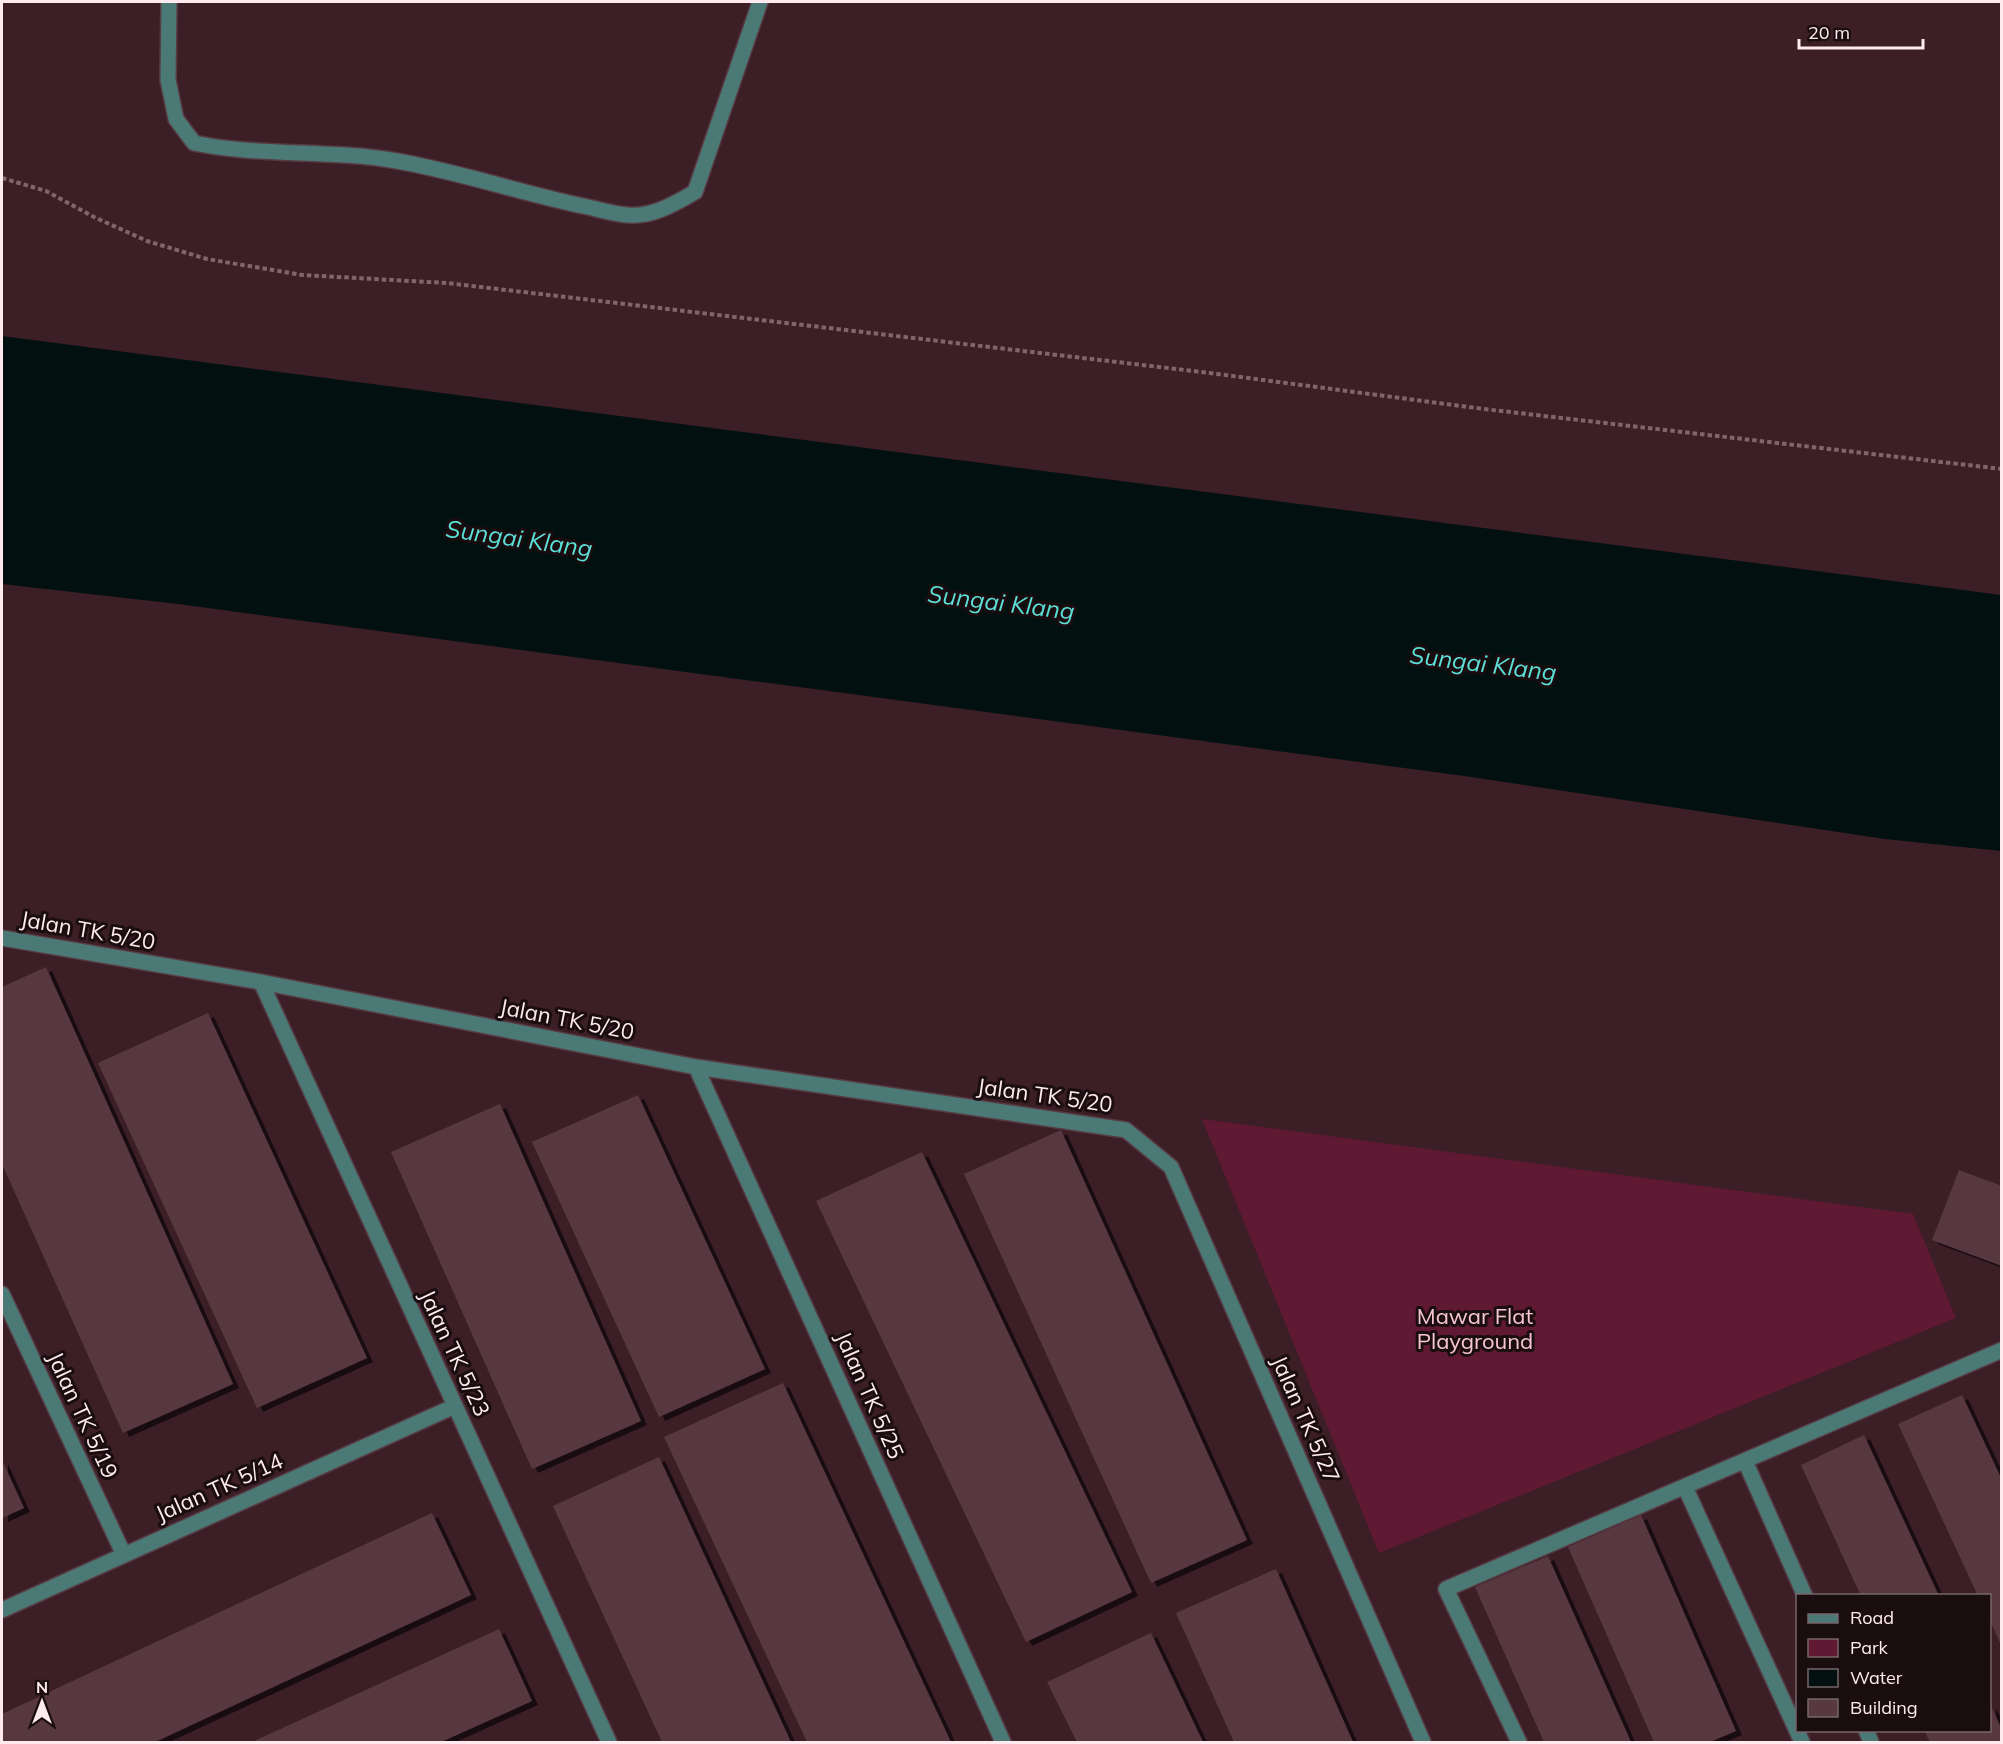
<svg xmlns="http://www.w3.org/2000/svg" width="2003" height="1744" font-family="Mulish,sans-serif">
	<defs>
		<filter id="shadow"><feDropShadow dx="6" dy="4" stdDeviation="0" flood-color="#0009"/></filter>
	</defs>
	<rect width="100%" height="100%" fill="#3c1e27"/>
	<path fill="#601933" d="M1202,1119L1913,1214L1956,1318L1379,1553Z"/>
	<path fill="#02110f" d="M2,336L2001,595V851L1885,839L1464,776L178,604L2,584Z"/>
	<path fill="#583841" filter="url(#shadow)" d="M46,967L233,1384L123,1433L2,1164V987Z
		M208,1013L367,1358L257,1408L98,1063Z
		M638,1095L765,1369L659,1417L532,1142Z
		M500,1104L641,1421L532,1469L391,1152Z
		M1061,1130L1247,1540L1151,1583L964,1174Z
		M922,1152L1132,1592L1026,1642L816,1201Z
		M1959,1170L2002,1186V1266L1932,1240Z
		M783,1383L951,1742H807L664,1437Z
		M1962,1395L2002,1480V1647L1990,1621V1596H1978L1898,1424Z
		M1864,1435L1939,1596H1861L1801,1465Z
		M659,1457L791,1742H662L553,1506Z
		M2,1460L24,1508L2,1518Z
		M432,1513L471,1595L155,1742H2V1714Z
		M1641,1515L1736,1731L1710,1742H1654L1568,1547Z
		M1548,1556L1631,1742H1544L1475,1587Z
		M1276,1569L1353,1742H1234L1176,1613Z
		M499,1629L532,1701L441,1742H252Z
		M1151,1633L1203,1742H1077L1047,1682Z
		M1990,1704L2002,1730V1742H1930L1924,1730H1990Z"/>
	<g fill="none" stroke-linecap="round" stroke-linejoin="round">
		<g stroke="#573b43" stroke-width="18">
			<path id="minor" d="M169,2L168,80L176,119L194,143C261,157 330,149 397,161C460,172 521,193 583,206C598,209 613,214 628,215C653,217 674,204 695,192L760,2
				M2,938L261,982L696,1067L1126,1130L1171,1167L1423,1742
				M261,982L609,1742
				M696,1067L1003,1742
				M2,1294L124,1555
				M1745,1461L1805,1596
				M1685,1487L1802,1742
				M2,1610L455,1406
				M1866,1730L1871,1742
				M1519,1742L1446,1589L2002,1350"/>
		</g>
		<path stroke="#7f656c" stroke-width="4" stroke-dasharray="4.5 3" stroke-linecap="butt" d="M2,178L46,191L94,217L147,241L207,259L302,275L447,283L1210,373L1484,409L2002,469"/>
		<use href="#minor" stroke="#4b7976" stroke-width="15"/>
	</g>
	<g text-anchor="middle" stroke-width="6" stroke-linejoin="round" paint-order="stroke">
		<g font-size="22" fill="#ffeaef" stroke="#1a0d10">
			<text transform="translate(88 930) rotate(10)" y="8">Jalan TK 5/20</text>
			<text transform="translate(567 1019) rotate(11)" y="8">Jalan TK 5/20</text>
			<text transform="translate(1045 1095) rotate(8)" y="8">Jalan TK 5/20</text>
			<text transform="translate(455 1353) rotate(65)" y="8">Jalan TK 5/23</text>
			<text transform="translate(870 1395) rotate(66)" y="8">Jalan TK 5/25</text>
			<text transform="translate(83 1415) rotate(65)" y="8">Jalan TK 5/19</text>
			<text transform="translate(1306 1419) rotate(66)" y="8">Jalan TK 5/27</text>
			<text transform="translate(219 1487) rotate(-24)" y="8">Jalan TK 5/14</text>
		</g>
		<g font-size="22" fill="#f6c5d1" stroke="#1a0d10">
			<text x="1475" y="1324">Mawar Flat<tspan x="1475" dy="25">Playground</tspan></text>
		</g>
		<g font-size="24" font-style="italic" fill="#5cdfd6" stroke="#1a0d10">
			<text transform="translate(519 539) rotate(8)" y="8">Sungai Klang</text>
			<text transform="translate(1001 603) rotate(7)" y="8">Sungai Klang</text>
			<text transform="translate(1483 664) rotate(7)" y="8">Sungai Klang</text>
		</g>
	</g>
	<rect width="2003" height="1744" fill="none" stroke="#ffeaef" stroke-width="6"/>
	<rect x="1796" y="1594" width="195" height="138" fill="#1a0d10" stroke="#766569" stroke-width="1.5"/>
	<rect x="1808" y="1614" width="30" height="9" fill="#4b7976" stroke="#766569" stroke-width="1.5"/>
	<text x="1850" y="1624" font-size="18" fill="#ffeaef">Road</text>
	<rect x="1808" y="1639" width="30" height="18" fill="#601933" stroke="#766569" stroke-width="1.5"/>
	<text x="1850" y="1654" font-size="18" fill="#ffeaef">Park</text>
	<rect x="1808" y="1669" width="30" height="18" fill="#02110f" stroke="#766569" stroke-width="1.5"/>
	<text x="1850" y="1684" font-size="18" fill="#ffeaef">Water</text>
	<rect x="1808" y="1699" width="30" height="18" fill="#583841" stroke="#766569" stroke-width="1.5"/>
	<text x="1850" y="1714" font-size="18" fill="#ffeaef">Building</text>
	<g transform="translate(42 1702)" stroke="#1a0d10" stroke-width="4.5" paint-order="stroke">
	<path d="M0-4.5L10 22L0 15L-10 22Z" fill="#ffeaef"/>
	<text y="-9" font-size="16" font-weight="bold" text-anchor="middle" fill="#ffeaef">N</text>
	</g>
	<path d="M1799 39v9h124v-9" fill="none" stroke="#ffeaef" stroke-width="3"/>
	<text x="1808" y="39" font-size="18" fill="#ffeaef" stroke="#1a0d10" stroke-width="4.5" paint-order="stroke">20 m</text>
</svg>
